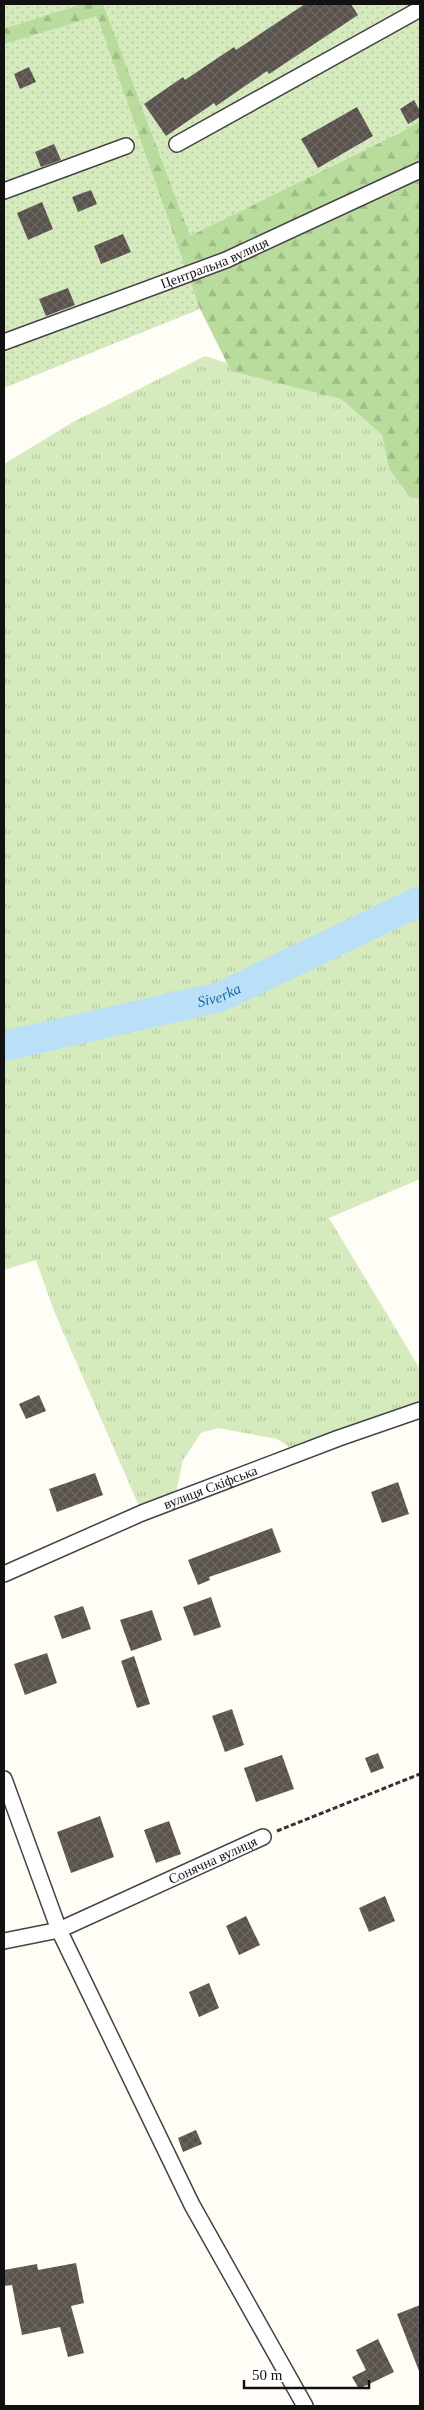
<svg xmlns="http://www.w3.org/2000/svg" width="424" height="2410" font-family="Georgia,serif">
	<defs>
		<pattern id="grass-tufts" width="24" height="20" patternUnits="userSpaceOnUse" patternTransform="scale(1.25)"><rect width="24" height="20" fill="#d5ebbd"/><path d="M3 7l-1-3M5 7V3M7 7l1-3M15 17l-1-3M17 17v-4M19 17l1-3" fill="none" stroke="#b6c8a1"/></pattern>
		<pattern id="forest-firs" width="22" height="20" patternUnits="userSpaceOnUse" patternTransform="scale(1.25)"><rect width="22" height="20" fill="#b9dc9c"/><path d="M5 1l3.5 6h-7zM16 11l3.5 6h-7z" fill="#9ebc85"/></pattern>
		<pattern id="garden-dots" width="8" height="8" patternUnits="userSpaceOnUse" patternTransform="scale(1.25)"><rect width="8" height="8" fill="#d5ebbd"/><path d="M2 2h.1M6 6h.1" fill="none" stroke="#b6c8a1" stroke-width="1.8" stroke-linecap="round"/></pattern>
		<pattern id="building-cross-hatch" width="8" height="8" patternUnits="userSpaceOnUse" patternTransform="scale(1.25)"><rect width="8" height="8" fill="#5a524d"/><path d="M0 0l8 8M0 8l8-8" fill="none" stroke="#6d6662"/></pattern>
	</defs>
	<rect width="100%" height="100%" fill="#fffdf5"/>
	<path fill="url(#grass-tufts)" d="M205,356L341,399L382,435L389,469L411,498L420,499V1179L329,1218L420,1369V1410L299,1453L277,1439L218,1428L201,1433L183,1460L176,1493L142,1513L54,1311L36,1260L4,1270V464L73,422Z"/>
	<path fill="url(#forest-firs)" d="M4,4H420V499L411,498L389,469L382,435L341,399L231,371L200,309L4,44Z"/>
	<path fill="url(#garden-dots)" d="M4,4H82L4,29Z
		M103,4H420V121L400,133L190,236Z
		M97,16L200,309L4,388V44Z"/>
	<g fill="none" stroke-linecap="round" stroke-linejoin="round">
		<path stroke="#b9e0f7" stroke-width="30" id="s1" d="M4,1046L220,997L420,901"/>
	</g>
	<path fill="url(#building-cross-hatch)" d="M305,4H351L358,15L269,74L267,71L216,106L214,103L166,136L144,104L183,77L185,80L234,47L236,50Z
		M29,67L36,82L20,89L14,74Z
		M414,100L420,111V117L408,124L400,109Z
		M357,107L373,136L318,168L301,139Z
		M54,144L61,160L41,167L35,152Z
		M91,190L97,204L78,212L72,197Z
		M42,202L53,229L28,240L17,213Z
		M123,234L131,252L101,264L94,246Z
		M68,288L75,305L46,316L39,299Z
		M39,1395L46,1411L26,1419L19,1404Z
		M95,1473L103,1495L57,1512L49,1489Z
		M398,1482L409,1514L382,1523L371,1492Z
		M272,1528L281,1552L209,1577L210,1580L198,1585L188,1560Z
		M211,1597L221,1627L194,1636L183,1607Z
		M83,1606L91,1629L62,1639L54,1616Z
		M152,1610L162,1640L131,1651L120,1620Z
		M47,1653L57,1683L25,1695L14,1664Z
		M134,1656L150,1704L137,1708L121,1661Z
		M232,1709L244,1745L225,1752L212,1716Z
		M378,1753L384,1768L371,1773L365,1758Z
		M282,1755L294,1789L256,1802L244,1768Z
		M100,1816L114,1857L71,1873L57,1832Z
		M169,1821L181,1854L156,1863L144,1830Z
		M385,1896L395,1921L369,1932L359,1908Z
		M246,1916L260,1945L239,1955L226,1926Z
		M209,1983L219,2008L199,2017L189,1992Z
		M196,2130L202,2144L183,2152L178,2138Z
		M76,2263L84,2303L71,2306L84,2353L68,2357L60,2327L22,2335L12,2285L4,2286V2270L37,2264L38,2270Z
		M420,2305V2371H419L397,2314Z
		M378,2339L394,2372L359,2389L352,2377L366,2370L356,2350Z"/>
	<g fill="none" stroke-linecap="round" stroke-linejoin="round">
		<g stroke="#444" stroke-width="18">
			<g id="street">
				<path d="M177,144L420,9"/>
				<path d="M4,191L126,146"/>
				<path id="s2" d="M4,342L226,260L420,170"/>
				<path id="s3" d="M4,1574L142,1513L339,1438L420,1410"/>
				<path d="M4,1779L59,1930L192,2205L305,2406"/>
				<path id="s4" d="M4,1941L59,1930L263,1837"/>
			</g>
		</g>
		<path stroke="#333" stroke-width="3" stroke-dasharray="5 2.5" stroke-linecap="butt" d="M277,1831L420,1774"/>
		<use href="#street" stroke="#fff" stroke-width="15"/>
	</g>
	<g text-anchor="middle" stroke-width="5" stroke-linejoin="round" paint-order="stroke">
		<g font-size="14" fill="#111" stroke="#fff">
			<text dy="5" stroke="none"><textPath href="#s2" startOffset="225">Центральна вулиця</textPath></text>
			<text dy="5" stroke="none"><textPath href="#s3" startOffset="224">вулиця Скіфська</textPath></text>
			<text dy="5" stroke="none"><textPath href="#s4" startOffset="225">Сонячна вулиця</textPath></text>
		</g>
		<g font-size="15" font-style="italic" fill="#1768a6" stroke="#fff">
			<text dy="5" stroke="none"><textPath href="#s1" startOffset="221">Siverka</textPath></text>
		</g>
	</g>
	<rect width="424" height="2410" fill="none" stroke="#111111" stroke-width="10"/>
	<path d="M244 2380v8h125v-8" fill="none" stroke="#111111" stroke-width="2.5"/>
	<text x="252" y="2380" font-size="15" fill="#111111" stroke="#ffffff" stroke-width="4" paint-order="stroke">50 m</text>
</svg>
